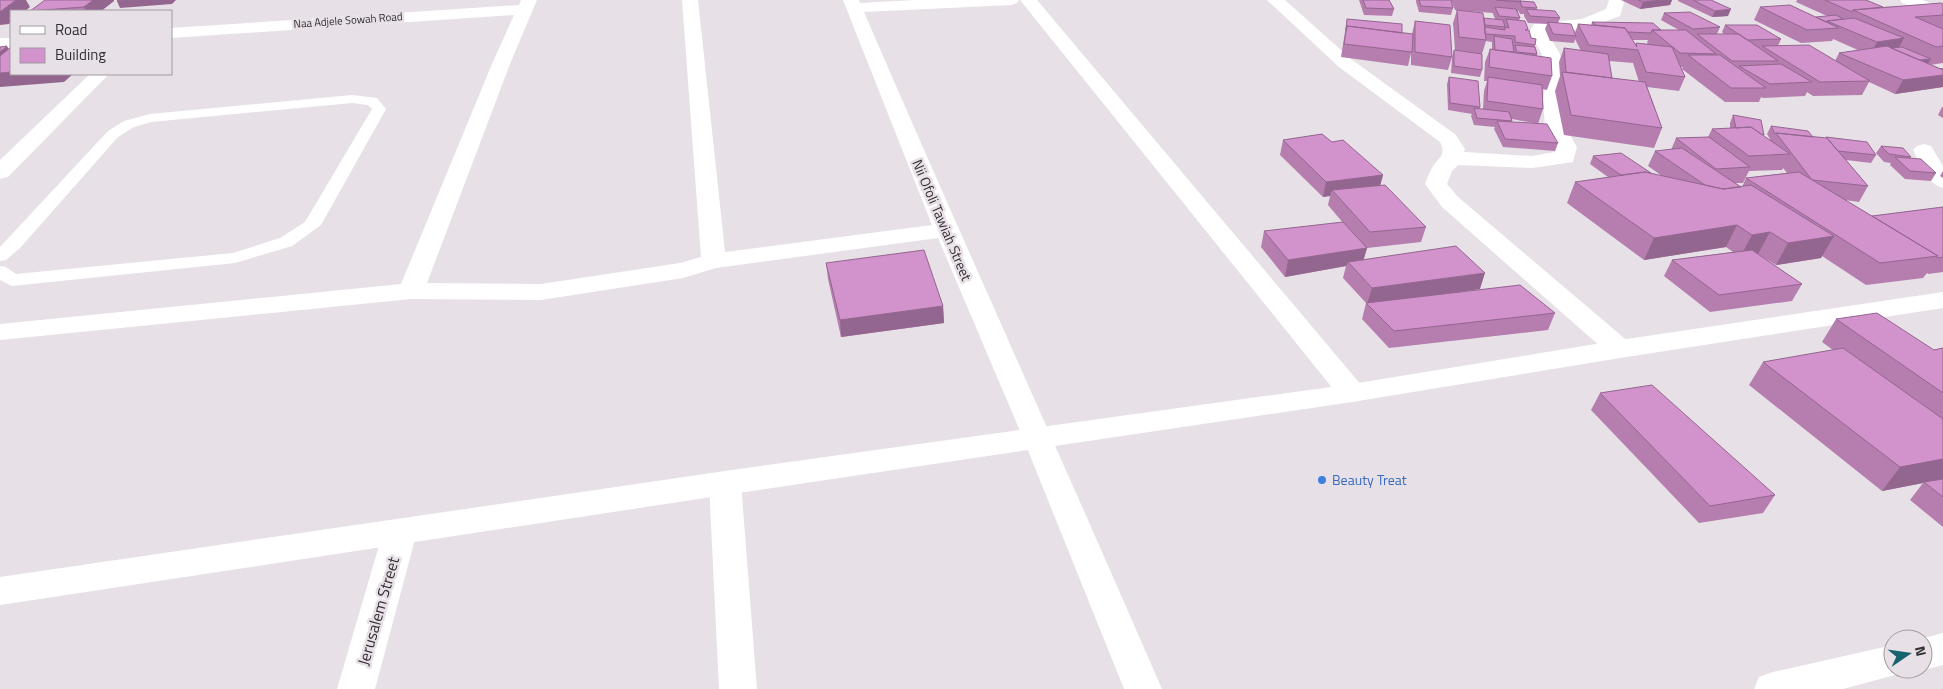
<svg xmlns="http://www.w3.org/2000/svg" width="1943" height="689" font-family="'Titillium Web',sans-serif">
	<rect width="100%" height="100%" fill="#e8e0e7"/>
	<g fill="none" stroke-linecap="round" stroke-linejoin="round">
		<path fill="#fff" fill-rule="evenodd" d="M352,95L377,98L386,109L321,225L292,246L235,263L12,286L0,280V266L6,267L16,274L233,253L280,238L305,222L372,109L368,105L352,103L151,122L134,127L118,137L20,248L6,260L0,261V247L108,131L124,121L150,114Z"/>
		<path fill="#fff" fill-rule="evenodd" d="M521,0H537L510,64L427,283L541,284L680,263L701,257L682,0H698L725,252L932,225L843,0H859L860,3L915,0H1019L1017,3L1011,5L864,12C962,239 1064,463 1162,689H1124L1023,438L938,238L716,268L683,278L541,300L411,299L0,340V324L401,284L492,64L514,15L171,38V28L519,5Z
			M1020,0H1037L1362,386L1367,393L1362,400L1352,402L1342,400Z
			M1267,0H1285L1351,59L1456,135L1465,149L1464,152L1532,156L1555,152L1557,147L1545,127L1543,100L1547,77L1542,54L1529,32L1534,24L1540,23L1582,19L1606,9L1609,0H1625L1620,16L1585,29L1547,32L1560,54L1565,77L1563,100L1565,127L1577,147L1573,162L1532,168L1458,165L1452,171L1447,184L1458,197L1630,343L1634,349L1630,355L1620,358L1610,355L1442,207L1425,184C1427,179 1429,173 1432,168C1438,157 1447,156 1440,142L1339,67Z
			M1900,0H1922L1943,8V19L1902,3Z
			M0,38H11V48H0Z
			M90,74H109L8,177L0,179V160Z
			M1924,144L1931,146L1943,166V188C1926,183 1921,165 1913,150L1917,146Z
			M725,471L736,475L741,483L757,689H719L709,483L714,475Z
			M400,519L412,523L417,532L375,689H337L383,532L388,523Z
			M1943,633V665L1923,670L1920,669H1923V639H1920Z
			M1893,645V669H1908L1906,672L1843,689H1754L1759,677L1773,672Z"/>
		<path fill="#fff" fill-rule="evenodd" d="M1943,292V308L1620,358L1352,402L725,495L0,605V577L725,471L1352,384L1620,340Z"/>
	</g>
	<path fill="#b57eaf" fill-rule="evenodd" d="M1359,0H1389L1394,9L1392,16L1364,15Z
		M1416,0H1451L1453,8L1451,15L1419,12L1416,2Z
		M1451,0H1520V1L1537,8L1536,10L1560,18L1558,23L1575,33L1578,24L1591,25L1592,22L1661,30H1679L1661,20L1664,13L1720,27L1717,34H1724L1722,32L1725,25L1781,39L1778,46L1835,61L1839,53L1858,50L1833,39L1832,41L1801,43L1754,20L1760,7L1816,17L1827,16L1796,2L1797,0H1866L1883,7L1943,4V63L1930,65L1939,68H1943V87L1895,94L1869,82L1862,95L1813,96L1807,92L1805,96L1763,98L1761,97L1759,102H1725L1682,69L1683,67H1681L1685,77L1679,91L1647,87L1662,128L1654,148L1564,135L1555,91L1560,76L1559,62L1564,48L1581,51L1575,39L1574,43L1550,41L1545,29L1547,24L1528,23L1524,16V14H1520L1518,10V12L1520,18L1519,20L1528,30L1531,38L1535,45V47L1537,54V56L1552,76L1547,90L1542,89L1543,109L1538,124L1512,119V122L1558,143L1555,151L1503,147L1494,129L1495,127L1474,125L1471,116L1472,114L1448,110L1447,84L1449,77L1480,107V109H1483L1484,91L1487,81H1484L1485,62L1490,49H1492V42L1486,41L1482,54L1455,50L1453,23L1457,10L1484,19H1495L1493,14V13L1455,10ZM1632,40H1648L1647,43L1648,44L1636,43L1635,45ZM1609,61L1633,63L1639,82L1612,78Z
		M1621,0H1672L1670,5L1640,9Z
		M1678,0H1711L1728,16L1712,17L1678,1Z
		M114,1L101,11H30Z
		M1347,19L1402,33L1412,34L1415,21L1452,57L1448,70L1411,65V53L1408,66L1341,57Z
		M1454,50L1482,70L1480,77L1451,73L1452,58Z
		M1942,107H1943V118L1938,115Z
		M1733,115L1764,135L1763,136L1771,141L1767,134L1771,126L1813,137L1826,138V137L1876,155L1871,163L1846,160L1868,186L1859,202L1845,200L1872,216L1943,207V272L1928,274L1927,273L1923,278L1866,285L1822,256L1821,258L1776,265L1758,254L1802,284L1792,301L1710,312L1664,276L1672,260L1733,252L1726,247L1644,260L1567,203L1575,182L1608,177L1590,164L1593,156L1662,176L1648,166L1655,151L1671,150L1676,138L1708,137L1712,129L1730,128V123ZM1783,168L1787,173L1746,178L1742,187H1741L1734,183H1743L1749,171L1782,170Z
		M1283,140L1332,142L1383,175L1380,185L1426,227L1421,242L1367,248L1364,259L1480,289L1459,292L1555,313L1548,330L1389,348L1362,319L1366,303L1343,278L1346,266L1285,277L1261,247L1264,231L1344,224L1328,205L1330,196L1323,197L1280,155Z
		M1881,146L1911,157L1910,158L1936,173L1931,181L1905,179L1890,165L1891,163L1884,162L1876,153Z
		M1943,171V178L1940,176Z
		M826,263L943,306L944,323L841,337L828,279Z
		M1836,319L1934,350L1943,348V527L1910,500L1923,483L1882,491L1749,385L1763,362L1833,350L1822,342Z
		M1600,393L1775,495L1763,513L1699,523L1591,410Z"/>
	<path fill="#93668f" d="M16,0H26L30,7L25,11H11V22L9,24L0,25V12Z
		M93,0H114V1L101,11H86L84,7Z
		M134,0H176L172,4L120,8L117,1Z
		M1662,0H1672L1670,5L1640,9L1643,2Z
		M1731,9L1728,16L1712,17L1715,11Z
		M1904,38L1897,51L1870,55L1877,42Z
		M7,46L11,53L0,72V52Z
		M1931,59L1926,66L1910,61Z
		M11,72V74H73L64,82L0,87V73Z
		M1943,75V87L1895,94L1903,80Z
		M1383,175L1379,190H1332L1330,196L1323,197L1326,182Z
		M1737,225L1726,247L1644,260L1654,238Z
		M1770,232L1758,254L1740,257L1752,235Z
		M1834,236L1821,258L1776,265L1788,243Z
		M1367,248L1362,264L1348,262L1346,266L1285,277L1288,260Z
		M1485,273L1480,289L1367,304L1372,288Z
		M943,306L944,323L841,337L840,320Z
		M1943,459V479L1924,482L1923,483L1882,491L1900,467Z"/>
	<path fill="#d292cc" stroke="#93668f" d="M0,0H16L1,11L0,12Z
		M45,0H93L84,7L30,11Z
		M118,0H134L117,1Z
		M1363,0H1389L1394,9L1366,8Z
		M1419,0H1451L1453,8L1421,6Z
		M1496,0H1520L1521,2Z
		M1638,0H1662L1643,2Z
		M1693,0H1711L1731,9L1715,11Z
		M1825,0H1866L1883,7L1853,10L1852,12Z
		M1520,1L1534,2L1537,8L1522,7Z
		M1941,3L1943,4V15L1915,17L1943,29V46L1936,47L1853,10Z
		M1790,5L1839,28L1807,30L1760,7Z
		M1495,7L1516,9L1520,18L1499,16Z
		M1526,9L1555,11L1560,18L1530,16Z
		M1457,10L1483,13L1486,40L1459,37Z
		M1690,12L1720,27L1693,29L1664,13Z
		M1836,15L1843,19L1827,21L1826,22L1816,17Z
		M1484,18L1503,20L1505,27L1485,25Z
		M1854,18L1904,38L1877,42L1827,21Z
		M1347,19L1402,24V33L1347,26L1346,30Z
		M1506,19L1525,21L1528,29L1525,30H1529L1531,38L1536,39L1535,45L1515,42V36L1485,34V27L1505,30V27L1509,28Z
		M1415,21L1450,25L1452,57L1415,52Z
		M1548,22L1571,24L1576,36L1553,34Z
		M1592,22L1653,23L1661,30H1652L1651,33L1628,32L1625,28L1596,25Z
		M1578,24L1625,28L1637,47L1636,43L1672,47L1685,77L1646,72L1638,50L1589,45Z
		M1725,25H1757L1781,39L1747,40Z
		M1347,26L1413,34L1412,52L1344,44Z
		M1652,30H1686L1716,54L1680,53Z
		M1697,34H1739L1778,61H1732Z
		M1494,36L1512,39L1514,52L1495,50Z
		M1515,45L1535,47L1537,54L1517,52Z
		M1809,45L1870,81L1820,82L1762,46Z
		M7,46L0,52V47Z
		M1887,46L1943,70V75L1903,80L1839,53Z
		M11,47V72L0,73V56Z
		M1902,47L1931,59L1919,60L1891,48Z
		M1564,48L1608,54L1612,78L1566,72Z
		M1490,49L1551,58L1552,76L1489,67Z
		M1454,50L1482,54V70L1454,66Z
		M1688,55H1720L1766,88H1731Z
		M1781,64L1812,82L1770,84L1739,66Z
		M1562,72L1645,82L1662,128L1571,115Z
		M1449,77L1478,81L1480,107L1450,103Z
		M1488,77L1542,85L1543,109L1487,101Z
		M1474,108L1509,112L1512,121L1477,118Z
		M1733,115L1761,120L1764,135L1761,134L1751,127L1736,128Z
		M1497,121L1547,124L1558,143L1505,139Z
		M1771,126L1808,131L1813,137L1776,133L1775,134Z
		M1751,127L1790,154L1749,156L1712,129Z
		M1776,133L1827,138L1868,186L1812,180Z
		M1322,134L1332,142L1343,140L1383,175L1326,182L1283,140Z
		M1709,137L1750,167L1716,169L1676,138Z
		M1826,137L1867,142L1876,155L1838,151Z
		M1881,146L1903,148L1911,157L1889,154Z
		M1682,148L1741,187L1723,189L1705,185L1655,151Z
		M1621,153L1651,173L1645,172L1621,175L1593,156Z
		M1895,157L1921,159L1936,173L1910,171Z
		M1645,172L1723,189L1751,185L1834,236L1788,243L1770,232L1752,235L1737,225L1654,238L1575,182Z
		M1799,172L1938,256L1880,263L1746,178Z
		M1385,185L1426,227L1370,232L1332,190Z
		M1943,207V257L1939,258L1937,257L1938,256L1872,216Z
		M1343,222L1367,248L1288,260L1264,231Z
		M1456,246L1485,273L1372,288L1348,262Z
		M924,250L943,306L840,320L826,263Z
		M1752,250L1802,284L1719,295L1672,260Z
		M1520,285L1555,313L1394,331L1366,303Z
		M1877,313L1934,350L1943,348V393L1836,319Z
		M1843,348L1943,419V459L1900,467L1763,362Z
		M1652,385L1775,495L1710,506L1600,393Z
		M1943,479V497L1924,482Z"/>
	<circle fill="#3f7fe0" stroke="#e8e0e7" stroke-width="2" cx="1322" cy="480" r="5"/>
	<g text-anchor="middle" stroke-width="5" stroke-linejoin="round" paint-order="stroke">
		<g font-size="11" fill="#333033" stroke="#e8e0e7">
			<text transform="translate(348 20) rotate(-4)" y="4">Naa Adjele Sowah Road</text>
		</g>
		<g font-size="14" fill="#333033" stroke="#e8e0e7">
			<text transform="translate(942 220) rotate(67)" y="5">Nii Ofoli Tawiah Street</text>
		</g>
		<g font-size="14" fill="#366cbe" stroke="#e8e0e7" text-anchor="start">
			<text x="1332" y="485">Beauty Treat</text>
		</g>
		<g font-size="16" fill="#333033" stroke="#e8e0e7">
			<text transform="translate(378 611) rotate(-74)" y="6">Jerusalem Street</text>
		</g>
	</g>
	<rect x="10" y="10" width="162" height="65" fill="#e8e0e7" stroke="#a09a9f"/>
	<rect x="20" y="26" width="25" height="8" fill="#ffffff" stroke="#a09a9f"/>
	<text x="55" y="35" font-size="15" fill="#333033">Road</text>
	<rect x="20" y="48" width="25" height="15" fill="#d292cc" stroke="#a09a9f"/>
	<text x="55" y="60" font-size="15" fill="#333033">Building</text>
	<g transform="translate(1908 654) rotate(77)"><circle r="24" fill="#e8e0e7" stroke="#a09a9f"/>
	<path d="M0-4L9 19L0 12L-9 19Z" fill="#17626f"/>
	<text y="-8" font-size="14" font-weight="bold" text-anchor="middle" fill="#333033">N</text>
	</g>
</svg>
